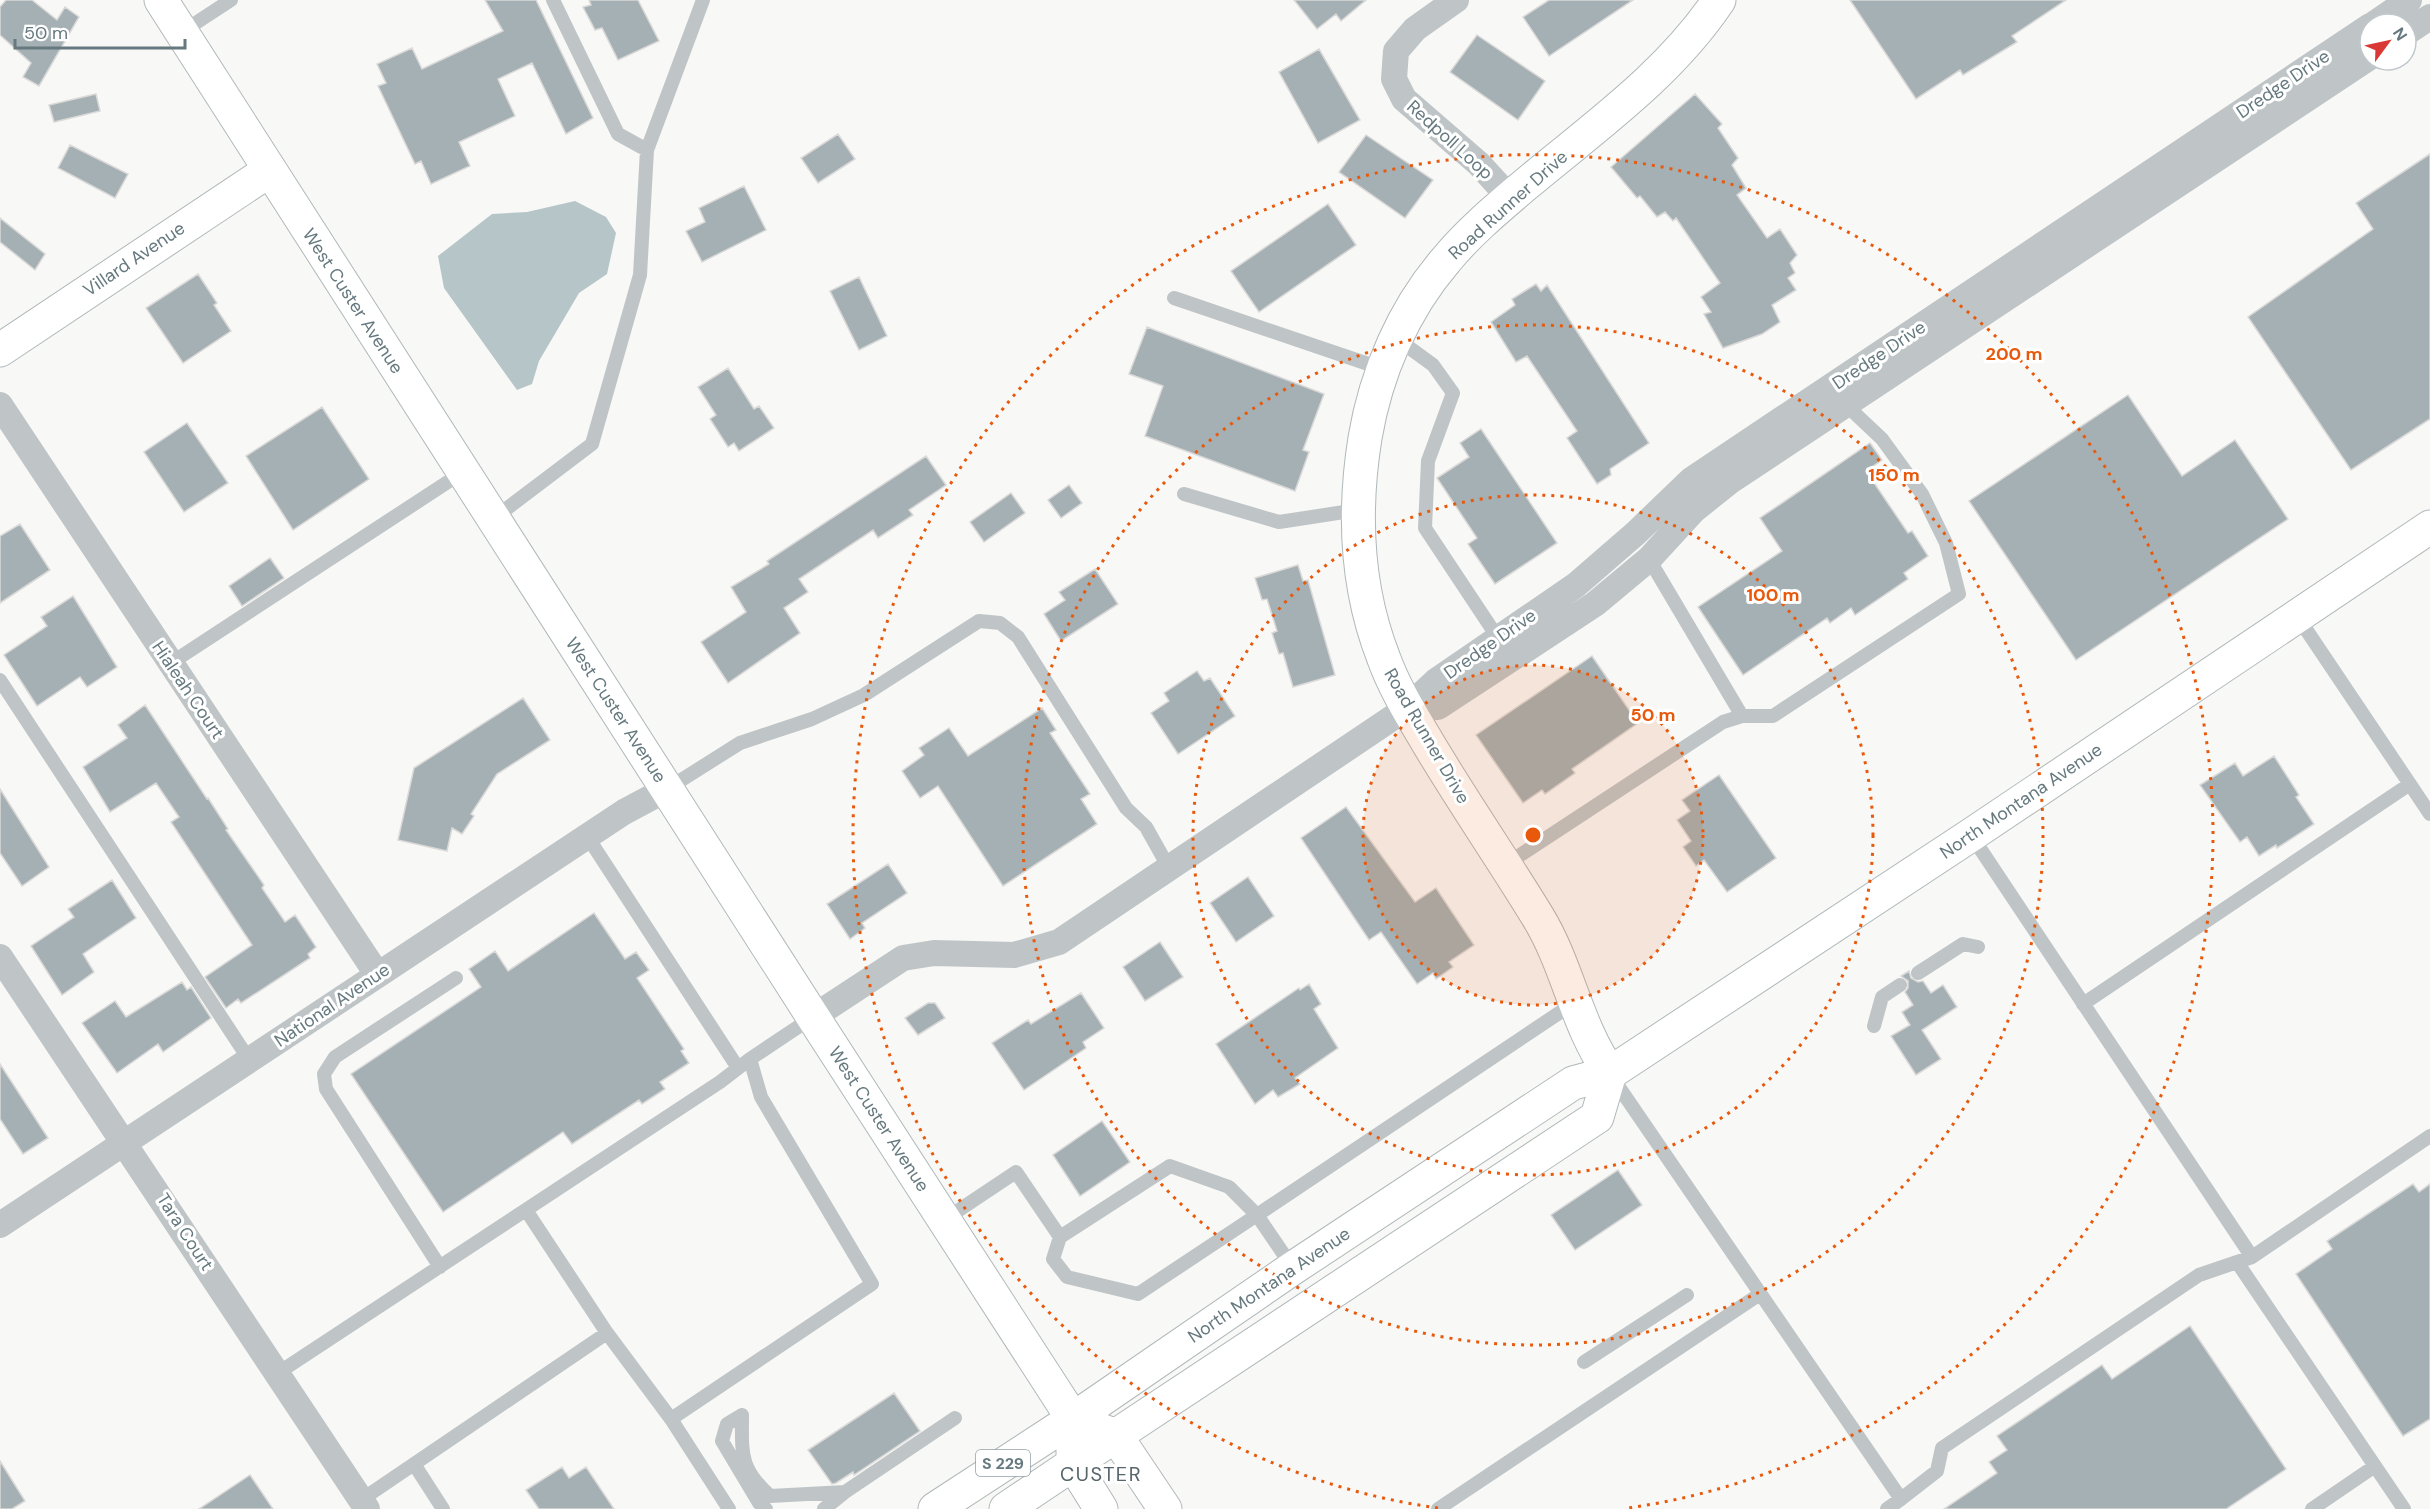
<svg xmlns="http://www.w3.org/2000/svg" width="2430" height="1509" font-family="'DM Sans',sans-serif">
	<rect width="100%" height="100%" fill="#f8f8f6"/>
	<path fill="#b6c5c7" d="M575,201L606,217L616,233L607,274L579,293L539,361L532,384L517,390L444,288L438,256L492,214L527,212Z"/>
	<path fill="#a4b0b3" stroke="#dad9d8" stroke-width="1.5" d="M6,0H32L57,20L65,7L79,17L39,86L23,77L31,63L0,35V7Z
		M485,0H536L593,118L566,134L532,63L498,79L515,116L459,142L470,166L431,184L421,161L415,164L378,86L386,83L377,64L412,48L422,69L503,31Z
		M589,0H638L659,41L618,60L602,28L595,30L583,7L591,5Z
		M1294,0H1366L1341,21L1336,14L1317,29Z
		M1549,0H1633L1549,56L1523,17Z
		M1850,0H2066L2012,36L2017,42L1963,75L1960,70L1916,99Z
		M1477,35L1545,81L1518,120L1450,72Z
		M1319,49L1360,120L1318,143L1279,72Z
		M96,94L100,111L54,122L49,105Z
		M1695,94L1722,124L1718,128L1738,158L1732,165L1746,188L1737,195L1767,238L1780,229L1797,255L1790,263L1795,273L1788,278L1796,290L1772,305L1780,322L1762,334L1723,348L1704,314L1711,312L1701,297L1720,283L1676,218L1673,221L1665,212L1657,217L1640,196L1637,198L1611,167Z
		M838,134L855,159L818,183L801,158Z
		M1366,135L1433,180L1405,218L1339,172Z
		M70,145L128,174L115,198L58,168Z
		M2430,154V419L2351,470L2248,317L2373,229L2356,203Z
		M744,186L766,230L702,262L686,231L705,222L699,208Z
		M1328,204L1356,245L1259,312L1231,271Z
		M0,218L45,254L35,270L0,242Z
		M198,274L217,303L214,305L231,331L183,363L146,308Z
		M859,277L887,336L859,350L830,291Z
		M1536,284L1541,291L1547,285L1649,443L1610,469L1611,475L1597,484L1567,438L1577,431L1527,356L1516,362L1491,322L1515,305L1512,299Z
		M1147,327L1324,394L1303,450L1309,452L1295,491L1145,436L1163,386L1129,374Z
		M728,368L754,409L759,406L774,428L739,451L734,443L728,447L710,419L716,415L698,387Z
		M2128,395L2182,476L2235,440L2288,519L2076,660L1969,501Z
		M322,407L369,479L293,530L246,456Z
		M187,423L228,483L184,512L144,452Z
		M1481,429L1557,543L1495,584L1468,544L1477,538L1437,478L1469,457L1460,443Z
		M1870,443L1882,460L1866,471L1908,533L1912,531L1928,556L1904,573L1908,579L1855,615L1851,608L1830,623L1827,618L1743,675L1698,607L1782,551L1760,518Z
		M926,456L946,485L909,510L913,515L878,538L873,530L799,579L808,592L784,608L800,633L728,683L701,642L746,612L731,587L769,564L767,561Z
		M1069,485L1082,503L1061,518L1048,500Z
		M1011,493L1025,513L984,542L970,522Z
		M20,524L50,570L0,603V536Z
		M270,558L284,578L242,606L229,586Z
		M1298,565L1303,581L1308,580L1335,675L1293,687L1283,653L1279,654L1272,633L1277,631L1267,599L1262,600L1255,578Z
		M1095,569L1118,604L1061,641L1044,614L1065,600L1059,592Z
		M73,596L117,667L87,687L80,677L37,706L4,655L47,626L41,617Z
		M1592,656L1638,723L1572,769L1575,773L1545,794L1542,790L1523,803L1476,735Z
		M1197,671L1204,681L1210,678L1235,716L1178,754L1151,713L1169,701L1164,693Z
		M523,698L550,740L497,774L471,814L474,816L462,834L452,828L447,851L398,840L414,768Z
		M145,705L207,799L208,798L228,829L226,830L264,885L262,888L285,922L295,915L316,947L308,954L310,958L241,1003L238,999L226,1008L205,977L252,945L171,822L179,817L156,783L110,812L83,767L127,738L118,725Z
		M1042,708L1056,730L1050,733L1090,794L1081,799L1097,824L1003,886L938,786L920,798L902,771L924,755L919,748L949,728L968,756Z
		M2274,756L2299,795L2296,797L2314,824L2277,848L2276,845L2259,856L2247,837L2240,842L2200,785L2235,763L2243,776Z
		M1719,775L1776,858L1727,892L1704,860L1696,866L1683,847L1691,841L1677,820L1690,811L1682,800Z
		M0,789L49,867L22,886L0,853Z
		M1346,807L1415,902L1436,888L1474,945L1449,962L1453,967L1436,979L1433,973L1417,984L1381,932L1369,940L1301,838Z
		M888,864L907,893L862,923L865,928L850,939L827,904Z
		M1248,877L1274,916L1236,942L1210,903Z
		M112,880L136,918L83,954L94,972L62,995L31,946L74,917L68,909Z
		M594,913L625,959L636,952L649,970L637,978L684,1049L681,1051L689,1063L660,1082L665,1089L642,1104L639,1100L572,1144L563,1132L443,1212L351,1074L481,987L469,969L495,951L508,971Z
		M1160,942L1183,977L1145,1001L1123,967Z
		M1909,971L1911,978L1918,982L1923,981L1931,993L1943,985L1957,1007L1922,1030L1941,1059L1916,1075L1891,1036L1910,1025L1902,1012L1913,1005L1905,992L1908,988V981L1901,976Z
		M182,982L187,990L191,987L211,1018L163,1052L158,1044L117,1073L82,1023L115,1001L126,1017Z
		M1309,984L1321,1004L1314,1009L1338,1048L1295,1078L1300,1084L1278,1097L1273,1090L1255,1104L1216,1044L1299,988L1300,990Z
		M1081,993L1104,1028L1083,1042L1086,1048L1024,1090L992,1043L1028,1020L1031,1024Z
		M928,1003H935L945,1018L918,1035L905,1018Z
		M0,1064L48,1138L23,1154L0,1119Z
		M1102,1121L1130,1162L1080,1196L1053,1155Z
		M1618,1170L1642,1205L1575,1250L1551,1215Z
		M2413,1184L2419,1192L2430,1184V1419L2403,1436L2296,1274L2332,1249L2327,1241Z
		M2190,1326L2286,1469L2226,1509H1944L1997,1473L1989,1462L2007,1450L1997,1436L2102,1365L2112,1379Z
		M894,1393L920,1431L854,1475L853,1472L836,1483L832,1484L808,1450Z
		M0,1461L25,1501L12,1509H0Z
		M562,1467L569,1478L586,1467L614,1509H539L526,1490Z
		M250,1475L273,1509H199Z"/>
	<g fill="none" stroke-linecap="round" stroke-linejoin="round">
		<g stroke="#b0b8ba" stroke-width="35">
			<path id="secondary" d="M161,0L813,1017L1073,1419L1293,1268L1573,1083L1610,1073L1971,835L2430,527
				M0,350L270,170
				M1610,1073C1576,1025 1568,966 1538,917C1502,858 1463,802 1428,743C1412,716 1395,689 1384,659C1356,588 1353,513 1365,438C1376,373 1403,310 1446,260C1469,232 1498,208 1525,185C1593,128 1669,75 1719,0
				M1073,1464L1597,1117L1610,1073"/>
		</g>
		<g stroke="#b1b8ba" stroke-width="35">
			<path id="primary" d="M1073,1419L1116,1436L1165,1509
				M1073,1419V1464L1101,1509
				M935,1509L1073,1419
				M1006,1509L1073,1464"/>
		</g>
		<path stroke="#bfc5c7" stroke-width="14" d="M553,0L618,134L647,150
			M182,32L231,0
			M1174,298L1383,369
			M1396,338L1433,365L1453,393L1428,461L1425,528L1498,638
			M1184,494L1279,522L1357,510
			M493,519L592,444L640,275L647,150L703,0
			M1649,559L1742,716H1773L1959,594L1946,543L1922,494L1882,439L1846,405
			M2297,616L2430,814
			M171,663L463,472
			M0,680L250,1061
			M667,789L740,743L812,719L864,695L979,621L1000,623L1018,637L1126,808L1146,827L1169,868
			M1971,835L2252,1257
			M587,836L738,1068
			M1505,865L1723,722L1742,716
			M1918,973L1963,944L1978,947
			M2083,1004L2410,784
			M1874,1026L1882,997L1900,985
			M1612,1077L1901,1499L1887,1509
			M526,1210L607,1333
			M944,1220L1016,1172L1060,1237L1170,1166L1229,1187L1257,1215L1138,1294L1067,1277L1053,1259L1060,1237
			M2237,1262L2404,1509
			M440,1267L326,1089L324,1074L335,1057L456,978
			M1293,1268L1257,1215L1574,1003
			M1584,1362L1687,1295
			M278,1373L720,1082L750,1059
			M742,1415C742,1453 739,1468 770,1496L845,1492L955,1418
			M742,1415L727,1424L722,1441L759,1503L766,1509
			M671,1419L872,1284L761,1097L750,1059L813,1017
			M414,1464L443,1509
			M1901,1499L1937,1471L1942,1448L2199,1275L2252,1257L2430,1136
			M361,1500L607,1333L671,1419L729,1509
			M824,1509L845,1492
			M1438,1509L1760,1294
			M2312,1509L2375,1466"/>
		<path stroke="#bfc5c7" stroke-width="26" d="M1456,0L1415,29L1396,51L1394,79L1404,99L1479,164L1510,198
			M2374,24L2409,0
			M2406,33L2430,17
			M0,405L377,974
			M1407,708L1438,707L1595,604L1649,559L1694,510L1729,482L2370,57
			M0,957L367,1509
			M813,1017L903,958L934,953L1014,955L1059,942L1407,708L1436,681L1576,585L1636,533L1691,480L2370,26
			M0,1225L624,812L667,789"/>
		<use href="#secondary" stroke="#fff" stroke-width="33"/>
		<use href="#primary" stroke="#fff" stroke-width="33"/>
	</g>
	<circle cx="1533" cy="835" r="170" fill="#e8590c" fill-opacity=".12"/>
	<g fill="none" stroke="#e8590c" stroke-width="3" stroke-dasharray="3 6">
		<circle cx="1533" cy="835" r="170"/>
		<circle cx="1533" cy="835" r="340"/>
		<circle cx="1533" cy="835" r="510"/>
		<path d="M1438 1508A680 680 0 1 1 1628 1508"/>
	</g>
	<g text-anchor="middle" stroke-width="6" stroke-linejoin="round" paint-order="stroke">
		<rect fill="#fff" stroke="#93a1a5" stroke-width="1.5" x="976" y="1450" width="54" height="26" rx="4.5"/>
		<g font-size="16" font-weight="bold" fill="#65797f">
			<text x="1003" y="1469">S 229</text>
		</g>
		<g font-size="18" fill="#65797f" stroke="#fff">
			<text transform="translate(2283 84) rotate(-34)" y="6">Dredge Drive</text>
			<text transform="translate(1450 140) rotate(42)" y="6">Redpoll Loop</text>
			<text transform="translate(1508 205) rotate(-42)" y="6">Road Runner Drive</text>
			<text transform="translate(134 259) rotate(-34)" y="6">Villard Avenue</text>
			<text transform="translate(353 301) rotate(57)" y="6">West Custer Avenue</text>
			<text transform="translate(1879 355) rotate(-34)" y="6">Dredge Drive</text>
			<text transform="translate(1490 644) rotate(-35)" y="6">Dredge Drive</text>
			<text transform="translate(188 690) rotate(56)" y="6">Hialeah Court</text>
			<text transform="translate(616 710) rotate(57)" y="6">West Custer Avenue</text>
			<text transform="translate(1427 736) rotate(60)" y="6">Road Runner Drive</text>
			<text transform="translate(2021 801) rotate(-34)" y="6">North Montana Avenue</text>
			<text transform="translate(332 1005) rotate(-34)" y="6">National Avenue</text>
			<text transform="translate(879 1119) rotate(57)" y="6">West Custer Avenue</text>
			<text transform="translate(185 1232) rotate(57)" y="6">Tara Court</text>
			<text transform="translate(1269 1285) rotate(-34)" y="6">North Montana Avenue</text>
		</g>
		<g font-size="20" letter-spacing="1.5" fill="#56666b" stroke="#fff">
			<text x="1101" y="1481">CUSTER</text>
		</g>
	</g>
	<circle cx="1533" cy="835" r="9" fill="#e8590c" stroke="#fff" stroke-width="3"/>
	<g font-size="18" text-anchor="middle" font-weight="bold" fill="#e8590c" stroke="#fff" stroke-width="6" stroke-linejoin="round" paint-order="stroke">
		<text x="2014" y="360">200 m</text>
		<text x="1894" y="481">150 m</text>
		<text x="1773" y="601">100 m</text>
		<text x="1653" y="721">50 m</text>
	</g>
	<g transform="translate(2388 42) rotate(57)"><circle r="28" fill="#ffffff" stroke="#c1c9cc" stroke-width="1.5"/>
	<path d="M0-4.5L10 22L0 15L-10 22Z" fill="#da3834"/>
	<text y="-9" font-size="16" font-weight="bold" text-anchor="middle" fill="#65797f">N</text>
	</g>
	<path d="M15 39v9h170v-9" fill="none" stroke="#65797f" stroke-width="3"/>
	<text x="24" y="39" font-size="18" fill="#65797f" stroke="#ffffff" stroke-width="4.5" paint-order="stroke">50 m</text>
</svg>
